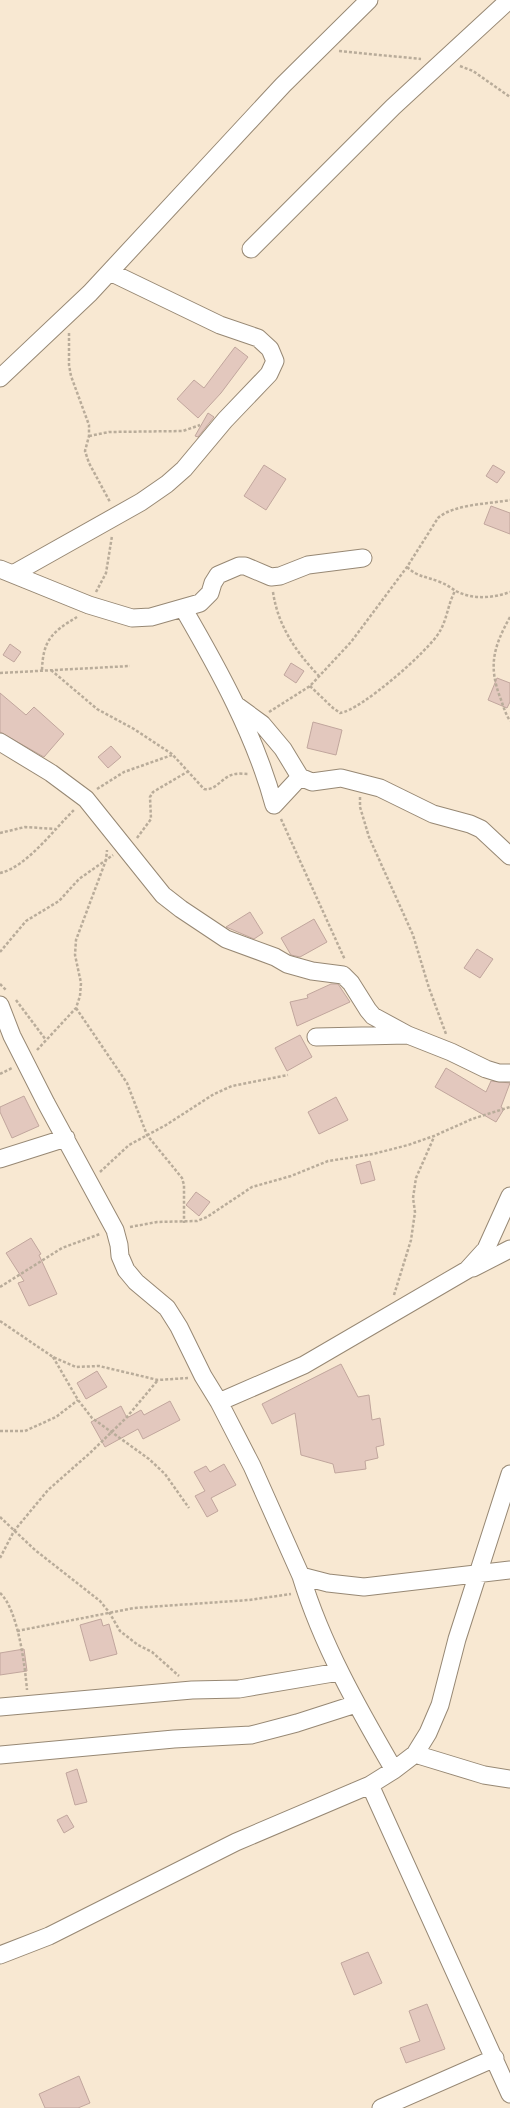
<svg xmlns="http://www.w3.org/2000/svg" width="510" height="2108" font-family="Lora,serif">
	<rect width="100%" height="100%" fill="#f8e8d2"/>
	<path fill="#e3c8be" stroke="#c1a69d" d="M235,347L248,357L221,393L198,418L177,399L194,380L204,388Z
		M208,413L214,417L198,437L195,436Z
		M264,465L286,479L266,510L244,496Z
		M493,465L505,472L497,483L486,476Z
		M491,506L510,513V534L484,524Z
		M10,644L21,652L14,662L3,655Z
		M291,663L304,671L296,683L284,675Z
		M497,678L510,683V702L507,708L488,700Z
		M0,693L26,715L34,707L64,734L44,757L0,732Z
		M313,722L342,730L336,755L307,748Z
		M111,746L121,757L108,768L98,757Z
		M250,912L263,933L254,939L226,927Z
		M314,919L327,942L300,957L291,955L281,938Z
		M477,949L493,959L480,978L464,968Z
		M331,984H338L350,1002L297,1026L290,1002L308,998L307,995Z
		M300,1035L312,1057L287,1071L275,1048Z
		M446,1068L486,1092L491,1081L510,1083L501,1107L504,1109L496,1122L435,1087Z
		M24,1096L39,1126L12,1138L0,1112V1107Z
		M336,1097L348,1120L319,1134L308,1112Z
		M370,1161L375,1180L361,1184L356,1165Z
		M196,1192L210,1202L199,1216L186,1205Z
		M31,1238L41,1254L39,1255L57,1294L29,1306L18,1283L24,1281L6,1253Z
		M341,1364L358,1397L369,1395L372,1420L380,1418L384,1445L376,1447L378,1458L365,1461L366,1469L335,1473L333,1464L301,1455L295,1413L272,1424L262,1404Z
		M97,1371L107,1387L86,1399L77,1383Z
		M170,1401L180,1420L143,1439L138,1429L105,1447L91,1422L121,1406L127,1418L141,1410L144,1415Z
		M224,1464L236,1485L211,1498L218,1511L207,1517L195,1496L205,1491L194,1472L206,1466L210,1472Z
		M101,1619L103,1626L109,1624L117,1654L90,1661L80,1625Z
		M24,1649L27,1671L0,1675V1653Z
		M77,1769L87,1802L75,1805L66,1773Z
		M67,1815L74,1827L64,1833L57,1820Z
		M368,1952L382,1983L354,1995L341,1963Z
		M427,2004L445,2049L406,2063L400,2048L420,2041L409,2011Z
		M79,2076L90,2103L78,2108H45L39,2094Z"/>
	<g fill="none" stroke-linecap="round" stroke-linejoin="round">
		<g stroke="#978874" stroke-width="19">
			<path id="minor" d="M251,249L393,107L509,0
				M0,378L90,293L283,85L369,0
				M0,569L89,605L132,618L151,617L200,603L210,593L213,583L218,575L239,566H245L271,577L280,576L308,565L363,558
				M13,574L141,502L167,484L184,469L225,420L269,374L275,361L270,349L258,338L220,325L110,272
				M183,608C219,670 255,735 274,805
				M236,705L262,724L283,749L300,777L312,782L341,778L380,788L433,814L470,824L481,829L510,856
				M0,742L51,773L86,799L163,895L181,909L226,939L275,957L287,964L312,971L343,975L351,983L368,1010L373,1016L408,1035
				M274,805L300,777
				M0,1005L12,1036L46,1103L115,1230L119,1245L120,1256L126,1270L136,1282L167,1308L179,1327L203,1376L219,1402L252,1466L301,1576C322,1645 358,1708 394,1770
				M316,1037L408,1035L451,1052L486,1069L499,1073H510
				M0,1159L66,1138
				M473,1268L510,1249
				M219,1402L304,1365L467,1270L486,1249L510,1196
				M301,1576L328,1583L364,1587L510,1570
				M0,1707L192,1690L239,1689L339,1672
				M415,1754L484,1775L510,1779
				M0,1755L174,1739L251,1735L297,1723L356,1704
				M370,1785L510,2094
				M0,1955L49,1936L236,1842L370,1785L394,1770L415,1754L428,1733L440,1705L457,1639L510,1474
				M381,2108L495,2058"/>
		</g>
		<path stroke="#b9ac9a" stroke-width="2.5" stroke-dasharray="3 2" stroke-linecap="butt" d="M339,51L421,59
			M460,66L473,71L510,97
			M69,333V365L71,376L89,425V436L85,451L89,463L110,502
			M89,436L109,432L183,431L200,425
			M407,567C419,578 426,576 440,582C446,584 451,588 456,591C473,600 493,598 510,592
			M96,592L106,573L112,536
			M273,592C278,626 296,652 319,676
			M510,617C494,646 488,665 500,697C503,705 505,713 510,721
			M42,670C43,640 52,632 77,617
			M51,670L97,709L134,729L172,754L204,789C217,791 222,776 235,774C239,773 244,774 248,774
			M0,673L130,666
			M310,686L333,708L340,713C360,711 430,650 440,631C447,619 448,604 455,591
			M269,712L310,686L351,642L407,567L438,518C454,504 489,504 510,500
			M97,789L124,772L172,755
			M360,797V807L369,837L413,935L429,988L446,1034
			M281,819L345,960
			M0,833L25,827L55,829
			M137,838L151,819L150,797L153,792L187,772
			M0,873C27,867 55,828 75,809
			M0,952L26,921L59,901L79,879L106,860L107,850
			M0,984L7,991
			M16,1000L46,1040
			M76,1008L127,1083L147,1135L182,1178L184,1185V1223
			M37,1050L76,1008L80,996L81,983L75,955L76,940L106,860L113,855
			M0,1074L12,1068
			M100,1172L129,1145L166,1125L214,1094L232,1086L288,1075
			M130,1227L157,1222L197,1221L207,1217L252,1187L291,1176L328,1161L373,1154L408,1145L434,1136L472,1119L510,1107
			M0,1287L62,1248L100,1234
			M394,1295L411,1240L415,1212L413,1198L416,1178L434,1137
			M0,1321L53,1357L76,1367L99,1366L158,1380L188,1378
			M53,1357L78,1400L92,1418L149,1459L165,1474L189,1508
			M0,1431H25L56,1417L78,1400
			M0,1517L35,1550L100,1601L109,1612L120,1631L138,1645L152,1652L179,1676
			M0,1558L14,1531L48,1490L90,1453L126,1418L158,1380
			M0,1593C18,1609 25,1666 27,1690
			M17,1631L134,1608L249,1600L291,1594"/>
		<use href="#minor" stroke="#fff" stroke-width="17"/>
	</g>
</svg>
